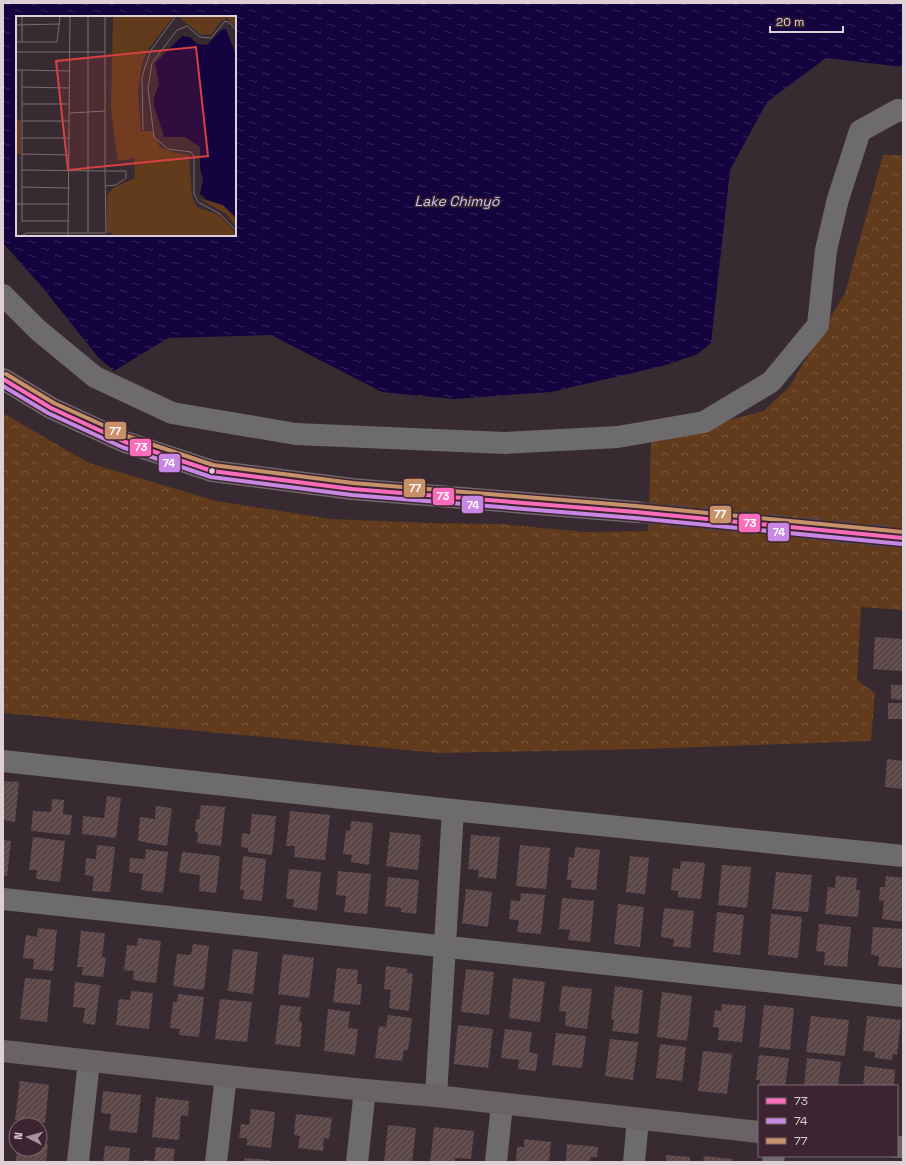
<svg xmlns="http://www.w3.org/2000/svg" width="906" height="1165" font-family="'Space Grotesk',sans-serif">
	<defs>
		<pattern id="forest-crowns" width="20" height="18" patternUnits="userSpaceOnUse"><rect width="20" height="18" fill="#613b1b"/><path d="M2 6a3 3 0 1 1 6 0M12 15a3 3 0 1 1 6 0" fill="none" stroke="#77563b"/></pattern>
		<pattern id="water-ripples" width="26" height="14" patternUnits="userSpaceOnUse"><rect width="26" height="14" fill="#13043f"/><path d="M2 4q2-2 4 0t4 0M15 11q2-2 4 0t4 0" fill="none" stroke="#35285a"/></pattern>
		<pattern id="building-hatch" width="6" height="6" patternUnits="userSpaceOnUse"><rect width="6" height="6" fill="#5c4748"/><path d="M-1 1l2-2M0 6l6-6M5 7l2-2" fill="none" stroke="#736062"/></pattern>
	</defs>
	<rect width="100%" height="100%" fill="#372a30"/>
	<path fill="url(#forest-crowns)" d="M883,155H903V610L861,607L857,680L875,693L871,741L643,749L439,753L3,713V413L89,463L216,501L331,519L429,523L500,524L585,532L648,531L651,440L764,411L790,386L845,293Z"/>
	<path fill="url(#water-ripples)" fill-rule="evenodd" d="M3,3H903V67L826,58L767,102L730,170L711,343L696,355L662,366L551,392L454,399L382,392L271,335L168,338L114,371L98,357L43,288L3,243ZM17,17H235V235H17Z"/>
	<path fill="url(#building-hatch)" d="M875,637L903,639L902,671L873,669Z
		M891,685H903V700L891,699Z
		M888,703H903V719H888Z
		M887,759L903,761V789L885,787Z
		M3,781L19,782L15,822L3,820Z
		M107,796L121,798L116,838L82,834L83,816L104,818Z
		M52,799L64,800L63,814L72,815L70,835L31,831L33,811L51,812Z
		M201,805L225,807L221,846L197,843L198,832H195L196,819H199Z
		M156,806L172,808L167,846L138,841L140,817L155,819Z
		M290,811L330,815L325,860L294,857L295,846H286Z
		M252,814L276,816L272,855L248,852V848L241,847L242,833L250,834Z
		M351,821L373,823L369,865L351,862L352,855L343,854L346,830L350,831Z
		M390,832L421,835L418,870L386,866Z
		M471,835L500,837L496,879L478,877L479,870L468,869Z
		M33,837L65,841L60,882L36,879L37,870H29Z
		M3,840L11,841L7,876L3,875Z
		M97,845L115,847L110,892L92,891L94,876L85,875L86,858L96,859Z
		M520,845L550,848L546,889L516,886Z
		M575,847L600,850L596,890L571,888L572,880H567L569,857L574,858Z
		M146,849L168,852L163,893L141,890L143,874L129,872L130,858L145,859Z
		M182,852L220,856L216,893L199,891L200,875L179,872Z
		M243,856L266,859L262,901L243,899L244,890H240Z
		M630,856L649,858L645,894L626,892Z
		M681,861L705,863L701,899L678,897V891L671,890L673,868L680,869Z
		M722,865L751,867L747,908L718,905Z
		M289,869L321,872L317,910L293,907L294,899H286Z
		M338,871L371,874L367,914L344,912L346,896L336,895Z
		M776,872L812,875L808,912L772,909Z
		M836,876L857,878L856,890H860L858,917L825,914L828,887L835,888Z
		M886,876L903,878V922L882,919L884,901L879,900L880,887H885Z
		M388,877L419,880L416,914L401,912V908L385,906Z
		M466,889L492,892L488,927L462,923Z
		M521,893L545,895L541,934L517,932L519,920L509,919L511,900L520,901Z
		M562,898L594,901L590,942L568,940L570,930L559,929Z
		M618,904L644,907L640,947L614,944Z
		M664,908L694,911L690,948L673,946L674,939L661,937Z
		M717,912L744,915L740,955L713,952Z
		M771,914L802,917L798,958L768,955Z
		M819,924L851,927L847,967L824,965L825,952L816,951Z
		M873,927L903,929L902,968L878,966L879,956L871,955Z
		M38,928L57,930L53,971L33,969L34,959L23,958L26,935L37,937Z
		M81,931L105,933L102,957L106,958L103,977L82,975L83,967H77Z
		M138,938L161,941L156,983L133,980L134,971L124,970L127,945L137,946Z
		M193,944L209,946L204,990L173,986L177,954L191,955Z
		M233,949L258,952L253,994L228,991Z
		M283,954L314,958L309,998L278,994Z
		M386,966L408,969L407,973L413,974L409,1011L389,1008L391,990L384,989Z
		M337,968L358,970L357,984H362L360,1005L333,1002Z
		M466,969L494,972L489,1015L461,1012Z
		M25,978L51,980L47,1022L20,1019Z
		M513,978L545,982L540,1022L509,1018Z
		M75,982L100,985L95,1025L83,1023L85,1008L73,1007Z
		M562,986L592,989L587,1029L565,1026L566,1012L559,1011Z
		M615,986L643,990L638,1034L612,1031L614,1020L611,1019Z
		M131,991L153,993L149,1029L116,1025L119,999L130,1000Z
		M662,992L692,996L687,1041L657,1037Z
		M178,994L204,997L199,1037L179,1035L180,1029L170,1028L173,1002H177Z
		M220,999L252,1002L247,1042L215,1039Z
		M722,1004L746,1006L742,1042L718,1040L719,1028L713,1027L715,1010L721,1011Z
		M280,1005L301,1007L299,1021L302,1022L300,1047L275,1044Z
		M764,1005L794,1008L790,1050L759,1047Z
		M328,1009L350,1012L348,1028L358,1029L355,1055L324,1051Z
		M388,1015L412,1018L408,1050H404L402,1061L375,1058L379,1026L386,1027Z
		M811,1016L849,1020L845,1056L806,1052Z
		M867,1016L901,1020L897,1055L893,1054L892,1060L875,1058V1052L863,1051Z
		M458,1025L493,1029L488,1068L454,1064Z
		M505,1029L532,1032L529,1052L538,1054L536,1071L518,1069L519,1060L501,1058Z
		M556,1033L586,1036L582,1068L552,1065Z
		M610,1039L638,1042L633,1080L605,1076Z
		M660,1044L686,1047L682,1081L656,1078Z
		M703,1051L732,1054L727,1094L698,1091Z
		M759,1055L789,1058L785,1086H759L760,1080H756Z
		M807,1058L841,1062L838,1086H804Z
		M865,1066L895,1070L894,1086H863Z
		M20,1081L49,1085L45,1123L15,1120Z
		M103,1091L141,1095L137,1133L109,1130L111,1114L101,1113Z
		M156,1097L189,1101L188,1116L181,1115L179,1140L152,1137Z
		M251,1109L275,1112L271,1148L247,1145V1138H239L241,1124L249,1125Z
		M296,1114L332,1118L329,1139L324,1138L323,1151L298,1148L300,1136L294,1135Z
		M388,1125L416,1128L412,1162H384Z
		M434,1127L474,1131L471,1159L455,1158V1162H430Z
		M524,1139L551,1142L549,1162H516L517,1147H524Z
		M40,1143L48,1144L46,1162H16L17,1149H40Z
		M567,1144L598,1147L597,1157H591L590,1162H566Z
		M105,1146L130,1148L129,1162H103Z
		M156,1147L175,1149L173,1162H144V1160L154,1161Z
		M666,1155L690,1157V1162H666Z
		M704,1156L733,1159L732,1162H703Z
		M245,1158L269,1160V1162H244Z"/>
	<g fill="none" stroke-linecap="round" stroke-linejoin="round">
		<path stroke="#504349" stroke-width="22" stroke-dasharray="22 11" stroke-linecap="butt" d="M636,512L903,538"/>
		<path stroke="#6e6b6e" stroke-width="22" d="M3,295L38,330L95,377L172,413L296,434L505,443L618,437L704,422L771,382L818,325L826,250L838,199L860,131L898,110L903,111
			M3,761L453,810L903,856
			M3,899L903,996
			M436,1096L453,810
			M78,1162L89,1061
			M216,1162L226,1076
			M357,1162L365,1090
			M496,1162L502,1104
			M634,1162L638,1119
			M773,1162L774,1156"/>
		<path stroke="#696267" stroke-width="22" d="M3,1051L226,1076L365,1090L436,1096L759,1132
			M897,1147H903"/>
		<path stroke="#6f666c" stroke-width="22" d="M3,379L51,408L125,442L212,471L352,489L636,512"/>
		<g stroke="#3c2530" stroke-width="7">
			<path id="bus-1" d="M3,379L51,408L125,442L212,471L352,489L636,512L903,538"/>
		</g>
		<g stroke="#3c2530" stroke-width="7">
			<path id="bus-2" d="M3,386L48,413L122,447L211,477L352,495L635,518L902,544"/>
		</g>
		<g stroke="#3c2530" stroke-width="7">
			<path id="bus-3" d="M6,374L54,403L127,436L213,465L353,483L636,506L903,532"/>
		</g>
		<use href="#bus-1" stroke="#fb6dba" stroke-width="4"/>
		<use href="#bus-2" stroke="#c787e3" stroke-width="4"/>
		<use href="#bus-3" stroke="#c7916a" stroke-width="4"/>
	</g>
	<circle fill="#dfcfd6" stroke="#3c2530" stroke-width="1.5" cx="212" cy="471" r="3.5"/>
	<g text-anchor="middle" stroke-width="3" stroke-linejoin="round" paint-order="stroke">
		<g font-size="14" font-style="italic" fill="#c5c9f1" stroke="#3c2530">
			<text x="457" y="206">Lake Chimyō</text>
		</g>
	</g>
	<g transform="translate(16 16)">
		<rect width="220" height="220" fill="#372a30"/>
		<path d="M0,104H5V138H0Z" fill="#613b1b"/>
		<path d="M97,0H158L133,32L126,47L122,77L125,115H136L144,131L156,136L173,139L176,181L181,191L203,199L220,216V220H96V217H91V180L97,172L119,162L118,142L102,145L98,118L95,93ZM162,0H220V12L211,2L204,6L196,18L185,19ZM182,182L207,189L215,195L220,202V211L210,198Z" fill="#613b1b"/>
		<path d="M210,13L220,39V202L207,189L191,184L184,178L187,164L184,152V131L169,121H148L138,90V82L143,68L139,47L166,20L174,21L181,28L191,29L205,14Z" fill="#13043f"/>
		<path fill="none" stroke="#7a6c72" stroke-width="1" d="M6,0V26M0,9L44,8M220,14L214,7L209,5L195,22L184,21L171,10L161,14L136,47L132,72L138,121L152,133L175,136L178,140V178L182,186L204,198L220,214M0,26H41L44,0M0,36H89M0,54H6V205H53M6,54L54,55M6,71L54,72M6,88H54M54,97L89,95M6,105H54M127,114L126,62L129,51L135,34L160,0M6,122H54M6,138L54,139M6,154L89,155V0M6,171L54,172M0,188H53M72,217V0M5,220L11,217H90L89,155H110V162L100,169L89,170M52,220L54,0"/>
		<path fill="#d74142" fill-opacity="0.15" stroke="#d74142" stroke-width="2" d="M180,31L192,140L52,154L40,45Z"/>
		<rect width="220" height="220" fill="none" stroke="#dfcfd6" stroke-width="2"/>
	</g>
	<g stroke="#3c2530" stroke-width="1.5">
		<rect x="104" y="421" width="23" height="19" rx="4" fill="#c7916a"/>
		<rect x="129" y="438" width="23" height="19" rx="4" fill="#fb6dba"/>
		<rect x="158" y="453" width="23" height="20" rx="4" fill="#c787e3"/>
		<rect x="403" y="478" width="23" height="20" rx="4" fill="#c7916a"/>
		<rect x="432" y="487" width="23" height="19" rx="4" fill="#fb6dba"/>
		<rect x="461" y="495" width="23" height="19" rx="4" fill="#c787e3"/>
		<rect x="709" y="505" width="23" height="19" rx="4" fill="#c7916a"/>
		<rect x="738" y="513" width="23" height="20" rx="4" fill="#fb6dba"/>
		<rect x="767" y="522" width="23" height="20" rx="4" fill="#c787e3"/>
	</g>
	<g font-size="11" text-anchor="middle" font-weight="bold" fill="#fff">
		<text x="115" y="435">77</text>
		<text x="141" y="451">73</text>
		<text x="169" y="467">74</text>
		<text x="415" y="492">77</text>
		<text x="443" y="500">73</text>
		<text x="473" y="509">74</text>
		<text x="720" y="518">77</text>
		<text x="750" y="527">73</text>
		<text x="779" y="536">74</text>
	</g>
	<rect width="906" height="1165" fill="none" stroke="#dfcfd6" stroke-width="8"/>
	<rect x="758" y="1085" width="140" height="72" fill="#3c2530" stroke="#7d6972"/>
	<rect x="766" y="1098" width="20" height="6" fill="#fb6dba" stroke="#7d6972"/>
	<text x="794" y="1105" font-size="12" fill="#dfcfd6">73</text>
	<rect x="766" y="1118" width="20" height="6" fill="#c787e3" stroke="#7d6972"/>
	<text x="794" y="1125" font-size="12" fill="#dfcfd6">74</text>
	<rect x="766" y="1138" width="20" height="6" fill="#c7916a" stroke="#7d6972"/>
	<text x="794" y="1145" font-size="12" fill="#dfcfd6">77</text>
	<g transform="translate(28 1137) rotate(276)"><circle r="19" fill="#3c2530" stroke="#7d6972"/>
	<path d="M0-3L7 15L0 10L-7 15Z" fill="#a4959c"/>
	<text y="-6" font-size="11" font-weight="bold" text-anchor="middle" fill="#dfcfd6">N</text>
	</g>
	<path d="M770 26v6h73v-6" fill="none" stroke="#dfcfd6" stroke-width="2"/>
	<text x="776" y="26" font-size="12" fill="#dfcfd6" stroke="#3c2530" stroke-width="3" paint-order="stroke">20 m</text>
</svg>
